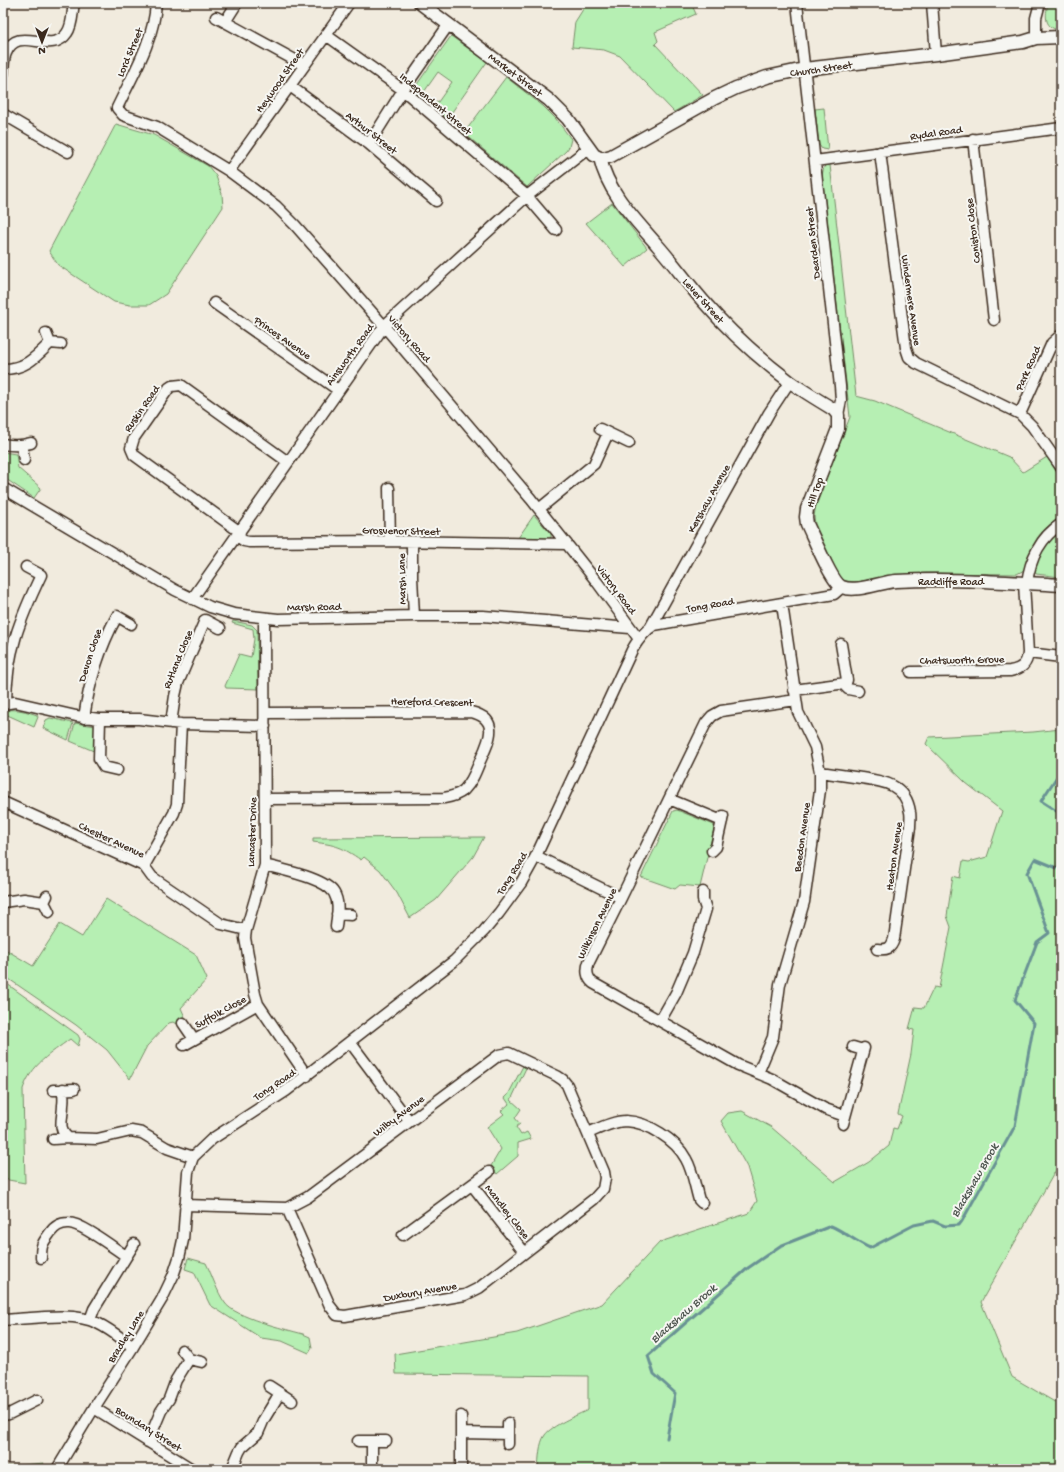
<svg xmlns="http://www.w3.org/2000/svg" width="1064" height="1472" font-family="'Gochi Hand',sans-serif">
	<rect width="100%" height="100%" fill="#f1ebde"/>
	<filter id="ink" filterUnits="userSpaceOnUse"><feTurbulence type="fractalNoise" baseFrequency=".025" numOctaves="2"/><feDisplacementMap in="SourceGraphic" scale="8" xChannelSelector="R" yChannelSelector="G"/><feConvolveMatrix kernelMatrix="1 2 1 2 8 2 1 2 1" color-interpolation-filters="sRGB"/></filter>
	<g filter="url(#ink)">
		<path fill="#b6efb3" stroke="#788c68" d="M587,3H691L696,14L655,32L658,41L655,44L703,95L674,112L620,56L604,50L572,47L575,22Z
			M1048,3H1061V30C1044,29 1045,16 1048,3Z
			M451,36L487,62L447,119L432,106L436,101L438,102L452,82L438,72L424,92L422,91L418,96L413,90Z
			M506,77L543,106L556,119L571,139L569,147L566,151L527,187L464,133Z
			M824,108L828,150L822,149L819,145L815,109Z
			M116,124L154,135L208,166L216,176L222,194L223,207L166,294L149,305H130L114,302L58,265L49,251Z
			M826,165H830L856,396L875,401L1009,457L1023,472L1047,457L1061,479V517C1035,533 1034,543 1024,570L1017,574L926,573L893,575L858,582L845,581L838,574L815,524L814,517L816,504L850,417L822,175L824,167Z
			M612,203L647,248L625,267L586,223Z
			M3,452L16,454L18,468L41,488L34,498L3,477Z
			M534,515L551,534V537L549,539L518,538Z
			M1061,529V577L1036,574L1033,568L1046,543Z
			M233,621L252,625L257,630L258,689L226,688L225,686L239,654L251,657L254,639L253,629L232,623Z
			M7,710C18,709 26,711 37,715L38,717L34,727L3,713V711Z
			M50,718L73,723L68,740L43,728L46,720Z
			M75,723L96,726V752L70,741Z
			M1061,729V1161L981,1302L1012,1377L1053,1401L1061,1404V1469H538C539,1459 539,1443 545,1435C551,1426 577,1415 588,1410V1376L396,1374L395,1354L517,1333L602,1304L660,1242L749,1213L757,1201L747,1167L721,1121L728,1113L742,1111L771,1127L835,1182L869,1162L889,1146L893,1128L897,1129L902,1116L898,1114L911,1054L914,1030L909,1029L915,1007L924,1008L934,987L939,988L951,927L947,916L953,876L960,878L963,861L969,862L987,857L1002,811L966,783L926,744L929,737L1033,732Z
			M677,810L714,825V828L700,887L680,885L675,889L641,877L673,811Z
			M484,837L473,857L436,900L410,918L397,893L380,870L364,857L361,860C342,847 337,845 313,842V838Z
			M106,899L196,955L207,979L181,1008L185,1017L176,1024L173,1022L169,1023L147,1046L130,1079L107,1050L76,1025L3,975V948L33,966L60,924L82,937Z
			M3,981L78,1035L80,1039L78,1046L70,1039C50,1054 32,1064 23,1089L25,1183L3,1179Z
			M523,1066L526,1068L511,1100L521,1109L515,1118L520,1124L516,1127L521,1135L527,1132L531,1139L518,1143V1156L497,1174L491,1166L501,1149L487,1127L504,1114L501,1111L509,1104L505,1098L508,1095Z
			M188,1258L206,1263C212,1275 217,1292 225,1303C234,1317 285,1329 303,1334L310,1337L312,1348L309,1353L282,1341L261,1338L210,1305L194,1272L185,1269Z
			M44,1463L41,1469H3V1467Z"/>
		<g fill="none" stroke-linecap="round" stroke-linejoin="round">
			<path stroke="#699294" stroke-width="3" d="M1061,775H1058L1041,801L1061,814
				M667,1438L675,1393L654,1374L648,1356L748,1268L780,1246L831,1226C845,1232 856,1242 870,1248L914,1225L933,1221L945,1226L959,1225L962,1221L1015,1126L1034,1023L1015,1000L1037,942L1049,933L1027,873L1035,859L1057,868L1061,866"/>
			<g stroke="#3b2a1e" stroke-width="13">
				<path id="minor" d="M156,3C154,41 133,74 117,108L123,115L157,127L229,171L276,206L295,225L384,326L531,499L597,582L639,639
					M797,3L840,386L841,400L838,415
					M932,3L936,54
					M216,17L304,65
					M225,22L237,3
					M326,35L403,90L527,196L556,230
					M1036,38V18L1040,3
					M3,74C4,67 3,59 6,53C18,23 51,57 67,33C73,25 72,12 74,3
					M290,86L369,144L436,201
					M3,114L68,152
					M973,139L994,320
					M369,144L403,90L449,24
					M880,152L906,348L909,357L916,363L1020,414L1032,426L1061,467
					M815,161L1061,128
					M229,171L349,3
					M214,303L338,390
					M46,333L50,343L61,344
					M3,369C25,369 35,358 50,343
					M1020,414L1052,343L1061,335
					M600,429L629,443
					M3,444C13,446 21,446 31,443
					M22,445L24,460
					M3,488L175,590L210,607L234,614L278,619L414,616H483L630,628
					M389,488L390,541
					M539,509L594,464L608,433
					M240,532L134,455L131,448L134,438L169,388L172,386L181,385L288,462
					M237,536L244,541L249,542L390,541L567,544
					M412,542V577L414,616
					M1027,583C1030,559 1041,537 1061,524
					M192,599L384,326L527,196L589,148
					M264,619L265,865L246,930L245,938L255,994L258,1004L307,1076
					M650,628L769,413L790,381
					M1028,653L1061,657
					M911,672L1010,671C1022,669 1027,664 1028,653L1024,583
					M843,684L848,689L858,691
					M794,690L846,683L847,680L841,644
					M796,700L721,711L712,716L706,723L621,898L589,962C586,970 587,978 593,983L738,1065L772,1079L825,1109L845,1116
					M6,703C6,653 20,619 41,575L26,567
					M3,704L15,702L76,716L100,719H139L181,724L265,726
					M265,713L471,712C501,719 489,741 480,761C476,771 472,782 464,790C458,795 451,797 444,798L265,799
					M84,718C89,683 100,647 117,616L131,624
					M100,719L99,759L104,767L117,770
					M171,723L175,696L178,683L205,620L220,628
					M820,772C834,774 847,776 861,778C883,781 906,784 910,812C911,816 910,822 910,827L894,939C891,949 887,950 877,949
					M669,799L722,821
					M3,802L144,866L152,877L221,924L246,930
					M712,851L716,847L723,816
					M536,856L621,898
					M265,865C282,870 325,878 334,893C340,903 337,916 336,927
					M144,866L174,813L177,804L181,724
					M47,896L44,902L49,912
					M3,902L24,899L44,902
					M337,914L351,915
					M660,1021L676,993L693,953L706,909L703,900V892
					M183,1023L194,1039
					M350,1042L409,1121
					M184,1045L258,1004
					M853,1047L863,1050
					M758,1073L773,1037L780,984L804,902L820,790V772L815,747L798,712L782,604
					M63,1089C63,1094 64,1100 63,1105C63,1118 57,1128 68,1138
					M53,1090L74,1089
					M843,1124L864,1048
					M588,1133C600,1128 614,1121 626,1121C648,1122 676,1140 686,1159C693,1171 695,1187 699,1200L702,1203
					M53,1139L68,1138L97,1139L131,1131L142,1133L167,1148L193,1157
					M472,1185L524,1252
					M185,1205L287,1208L308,1197L499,1055L509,1053L557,1076L563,1080L567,1085L604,1172L605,1178L603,1189L594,1199L479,1288L465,1295L345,1316L337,1315L330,1306L287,1208
					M403,1235L489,1172
					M41,1258C41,1245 42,1244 50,1233C54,1227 60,1223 68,1223C80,1222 114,1248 126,1256
					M3,1320C29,1319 74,1311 97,1323C110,1329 122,1339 133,1347
					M90,1320L94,1309L134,1244
					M182,1350L189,1359L202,1362
					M269,1386L292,1401
					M94,1408L192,1469
					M3,1415L9,1414L37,1400
					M461,1433L508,1434
					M358,1441H386
					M148,1442L161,1411L169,1399L176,1380L189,1359
					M508,1444V1423
					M57,1469L94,1408L133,1347L162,1299L173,1276L179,1258L183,1240L188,1172L193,1157L212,1139L286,1091L454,961L484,931L499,913L521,883L536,856L632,650C638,640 644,631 654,625L834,594L842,587
					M232,1469L239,1452L242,1447L258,1433L264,1419L280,1393
					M372,1469V1441
					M461,1469V1416"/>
			</g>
			<g stroke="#3b2a1e" stroke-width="15">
				<path id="major" d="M420,3L549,100L568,119L594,155L600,158
					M600,158C608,193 635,219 658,246C674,264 688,284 704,302C729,331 759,358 789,381C803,391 818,400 833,409L838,415V429L807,509L806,517L807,524C813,536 832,583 842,587C856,593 881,582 896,581C951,578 1006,582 1061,585
					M600,158H604L611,156L715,98L736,88L767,77L804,69L936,54L1023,42L1036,38L1061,37"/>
			</g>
			<use href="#minor" stroke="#f6f6f2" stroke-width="10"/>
			<use href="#major" stroke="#f6f6f2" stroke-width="12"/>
		</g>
	</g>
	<g text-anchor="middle" stroke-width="4" stroke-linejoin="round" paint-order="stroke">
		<g font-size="11" fill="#3b2a1e" stroke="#f6f6f2">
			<text transform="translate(129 52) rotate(-67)" y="4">Lord Street</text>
			<text transform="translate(821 68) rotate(-8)" y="4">Church Street</text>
			<text transform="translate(516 74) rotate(37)" y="4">Market Street</text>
			<text transform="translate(279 80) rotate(-55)" y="4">Heywood Street</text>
			<text transform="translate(436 103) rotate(40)" y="4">Independent Street</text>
			<text transform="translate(372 132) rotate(38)" y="4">Arthur Street</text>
			<text transform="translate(936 132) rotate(-8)" y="4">Rydal Road</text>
			<text transform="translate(972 231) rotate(-97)" y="4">Coniston Close</text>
			<text transform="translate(812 243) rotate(-96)" y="4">Dearden Street</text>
			<text transform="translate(704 300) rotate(48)" y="4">Lever Street</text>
			<text transform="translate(912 300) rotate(82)" y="4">Windermere Avenue</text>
			<text transform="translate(283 337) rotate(35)" y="4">Princes Avenue</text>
			<text transform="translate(410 338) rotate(49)" y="4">Victory Road</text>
			<text transform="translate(349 354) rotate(-54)" y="4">Ainsworth Road</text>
			<text transform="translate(1027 368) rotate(-66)" y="4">Park Road</text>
			<text transform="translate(141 408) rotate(-55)" y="4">Ruskin Road</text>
			<text transform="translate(814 492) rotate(-70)" y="4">Hill Top</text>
			<text transform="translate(708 498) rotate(-61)" y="4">Kershaw Avenue</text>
			<text transform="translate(401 530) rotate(1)" y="4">Grosvenor Street</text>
			<text transform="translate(401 579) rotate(-91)" y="4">Marsh Lane</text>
			<text x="951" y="585">Radcliffe Road</text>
			<text transform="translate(617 589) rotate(53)" y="4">Victory Road</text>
			<text transform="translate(710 604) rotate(-10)" y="4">Tong Road</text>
			<text transform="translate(314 606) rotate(-1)" y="4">Marsh Road</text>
			<text transform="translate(89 655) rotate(-72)" y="4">Devon Close</text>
			<text transform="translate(177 659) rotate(-68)" y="4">Rutland Close</text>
			<text transform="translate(962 659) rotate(-1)" y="4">Chatsworth Grove</text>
			<text transform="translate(432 701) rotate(1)" y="4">Hereford Crescent</text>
			<text transform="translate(251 832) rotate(-88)" y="4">Lancaster Drive</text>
			<text transform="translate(801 837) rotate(-82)" y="4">Beedon Avenue</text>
			<text transform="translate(112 839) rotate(25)" y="4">Chester Avenue</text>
			<text transform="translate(893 856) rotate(-82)" y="4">Heaton Avenue</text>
			<text transform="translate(511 873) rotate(-58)" y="4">Tong Road</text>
			<text transform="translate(596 923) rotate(-64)" y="4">Wilkinson Avenue</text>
			<text transform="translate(220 1011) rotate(-29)" y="4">Suffolk Close</text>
			<text transform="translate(274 1084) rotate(-34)" y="4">Tong Road</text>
			<text transform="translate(398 1115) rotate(-37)" y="4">Wilby Avenue</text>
			<text transform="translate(508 1211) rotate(52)" y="4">Mandley Close</text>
			<text transform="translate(420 1291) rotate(-10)" y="4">Duxbury Avenue</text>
			<text transform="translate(125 1336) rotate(-58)" y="4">Bradley Lane</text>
			<text transform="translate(149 1428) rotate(32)" y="4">Boundary Street</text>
		</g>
		<g font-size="12" font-style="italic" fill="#4e554f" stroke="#f6f6f2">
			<text transform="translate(974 1180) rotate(-60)" y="4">Blackshaw Brook</text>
			<text transform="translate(683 1313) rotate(-41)" y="4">Blackshaw Brook</text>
		</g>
	</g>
	<rect width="1064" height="1472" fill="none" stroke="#f6f6f2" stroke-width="16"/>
	<rect x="8" y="8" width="1048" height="1456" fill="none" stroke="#3b2a1e" stroke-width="1.5" filter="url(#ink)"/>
	<g transform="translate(42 42) rotate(180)" stroke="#f6f6f2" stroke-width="3" paint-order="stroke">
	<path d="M0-3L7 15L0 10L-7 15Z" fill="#3b2a1e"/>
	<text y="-6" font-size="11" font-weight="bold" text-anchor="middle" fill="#3b2a1e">N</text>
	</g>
</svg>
